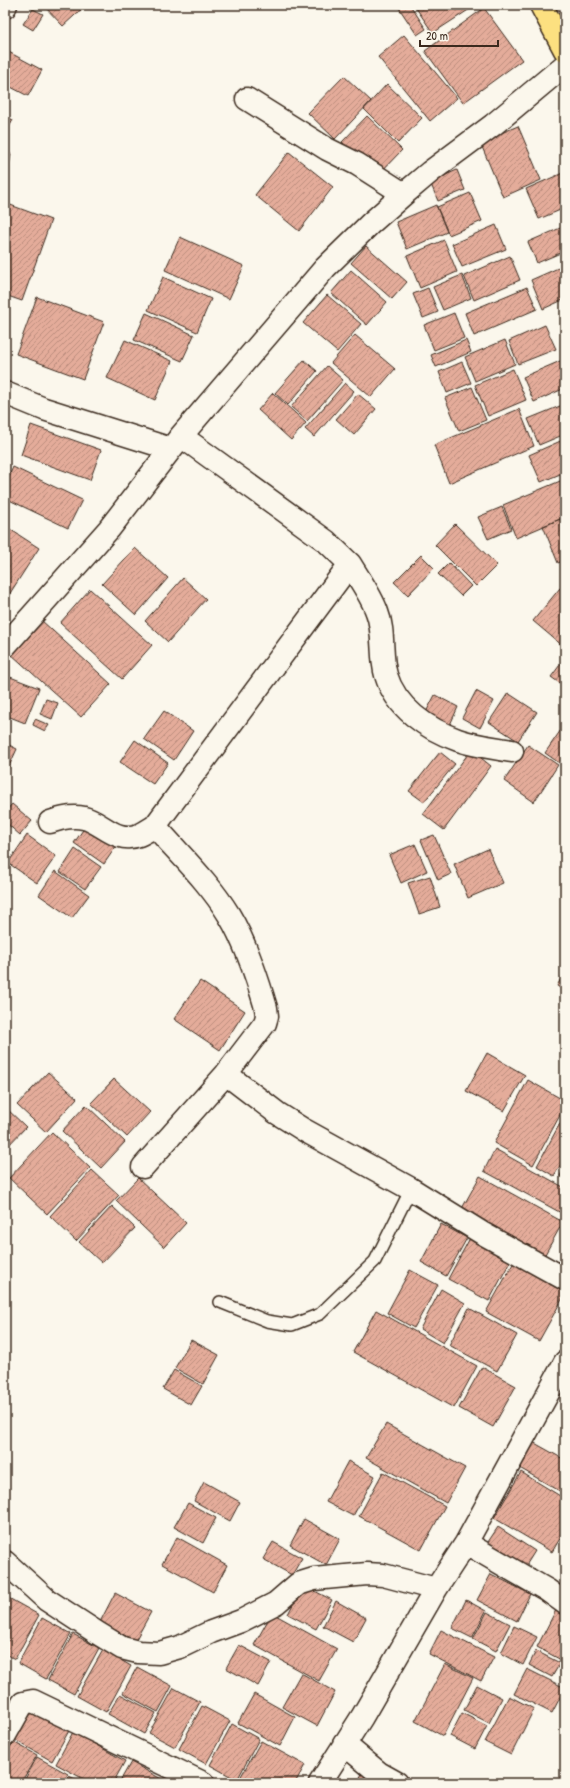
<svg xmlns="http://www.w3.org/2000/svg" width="570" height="1788" font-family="'Patrick Hand',sans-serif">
	<defs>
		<pattern id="building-hatch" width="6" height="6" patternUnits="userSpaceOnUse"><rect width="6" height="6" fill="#e4ac9a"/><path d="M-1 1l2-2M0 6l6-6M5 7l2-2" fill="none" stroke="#ba8c7d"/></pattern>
	</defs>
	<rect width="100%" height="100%" fill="#fbf7ec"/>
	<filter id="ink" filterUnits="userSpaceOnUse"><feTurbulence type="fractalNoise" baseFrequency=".025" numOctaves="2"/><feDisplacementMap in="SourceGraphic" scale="8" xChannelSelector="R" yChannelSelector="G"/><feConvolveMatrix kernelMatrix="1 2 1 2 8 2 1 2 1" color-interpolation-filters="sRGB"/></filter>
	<g filter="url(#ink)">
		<path fill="url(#building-hatch)" stroke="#3b2a1e" d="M43,5H86L63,26Z
			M397,5H410L426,29L417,35Z
			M414,5H476L433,33Z
			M484,8L522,60L463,103L425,51Z
			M33,9L43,14L33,30L23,24Z
			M404,35L457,98L430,121L378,57Z
			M5,50L42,70L28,96L5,84Z
			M344,76L371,101L335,139L308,113Z
			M387,84L422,118L398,143L364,109Z
			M5,116L13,120L5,134Z
			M367,116L402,150L377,176L342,142Z
			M518,126L541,180L503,197L480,142Z
			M289,152L333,187L299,231L255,195Z
			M5,153L11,154L7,179H5Z
			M457,170L465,190L438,201L430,182Z
			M565,172V208L539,219L526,189Z
			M470,193L482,221L449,235L437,207Z
			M5,203L51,220L22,301L5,295Z
			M436,205L447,232L407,249L396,222Z
			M496,225L506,249L462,267L452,244Z
			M565,226V251L537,263L528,242Z
			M180,237L244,266L229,299L165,270Z
			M444,240L457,272L420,288L407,256Z
			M366,246L407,282L392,299L351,263Z
			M510,256L520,280L474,300L464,276Z
			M565,265V299L543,309L531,280Z
			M351,270L387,302L367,325L331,293Z
			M462,275L471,298L443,310L433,287Z
			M163,277L211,299L197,332L148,310Z
			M527,287L537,309L474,336L465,313Z
			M428,288L438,312L423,318L413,294Z
			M327,295L361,324L337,352L303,323Z
			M37,297L104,322L83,379L16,354Z
			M146,313L194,335L182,361L134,340Z
			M454,313L464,338L434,350L424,325Z
			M545,325L556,349L518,364L509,341Z
			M355,335L395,369L371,397L331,363Z
			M125,340L172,361L155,400L107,378Z
			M466,340L471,352L436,367L431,355Z
			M505,340L515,364L475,381L465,357Z
			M565,359V388L534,402L523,377Z
			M304,360L317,371L288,405L275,393Z
			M462,362L471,383L447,393L439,372Z
			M327,366L343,380L307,421L291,407Z
			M513,369L526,400L488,416L475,385Z
			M345,383L354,391L314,437L305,429Z
			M472,387L486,420L459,431L445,398Z
			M273,393L306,423L291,440L258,410Z
			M358,394L376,409L354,435L336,419Z
			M565,404V434L539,445L528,419Z
			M519,409L534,446L449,483L434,445Z
			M31,425L101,450L90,480L21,455Z
			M565,439V472L541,482L529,455Z
			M13,467L82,500L68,528L5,498V485Z
			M565,479V517L516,538L503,505Z
			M502,507L511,529L488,539L478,517Z
			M565,517V560L558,563L543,526Z
			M455,524L497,565L476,586L435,545Z
			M5,526L39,548L5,601Z
			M135,548L168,578L136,615L102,584Z
			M421,555L434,568L408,595L394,582Z
			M449,563L471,586L461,596L438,574Z
			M183,578L206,599L168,642L145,621Z
			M560,588L565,592V645L564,647L533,621Z
			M90,589L152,645L122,679L60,623Z
			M41,620L111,684L81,717L11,654Z
			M565,658V687L551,677Z
			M5,675L39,688L25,723L5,715Z
			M476,691L494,701L480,728L462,718Z
			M508,693L537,712L518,741L489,722Z
			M435,695L458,707L449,727L425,714Z
			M46,699L58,703L52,719L40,714Z
			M164,711L193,731L174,760L144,739Z
			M35,719L49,725L45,731L33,725Z
			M565,724V767L545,753Z
			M135,740L168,763L153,784L120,762Z
			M5,743L17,749L5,775Z
			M528,745L558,765L534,802L504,781Z
			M471,750L491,766L444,830L423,814Z
			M440,752L455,764L424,802L409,791Z
			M12,804L32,821L20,835L5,822V812Z
			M87,824L117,845L104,864L74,843Z
			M27,835L56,856L37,883L8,863Z
			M434,835L451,874L438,880L421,840Z
			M415,844L427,871L401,883L389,855Z
			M75,849L101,867L85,889L60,872Z
			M488,849L503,883L468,898L454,864Z
			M55,871L89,895L72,918L39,895Z
			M430,876L440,907L419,914L408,883Z
			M565,971V991L557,986Z
			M200,981L245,1011L220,1050L174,1019Z
			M487,1053L525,1075L504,1111L466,1091Z
			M48,1072L77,1098L46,1132L17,1105Z
			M114,1079L150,1112L127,1137L91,1103Z
			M528,1080L565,1101V1106L533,1165L494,1143Z
			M86,1105L125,1142L101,1168L62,1131Z
			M6,1108L26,1127L5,1149V1109Z
			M565,1114V1157L554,1176L537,1166Z
			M52,1132L90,1168L47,1214L9,1178Z
			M495,1149L565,1188V1211L563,1214L484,1171Z
			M565,1166V1178L560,1176Z
			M92,1170L119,1195L76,1241L50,1216Z
			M480,1176L563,1222L543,1258L460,1212Z
			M138,1178L186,1223L164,1247L116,1201Z
			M112,1206L135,1228L102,1263L79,1242Z
			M441,1224L467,1238L446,1276L421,1262Z
			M470,1238L511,1260L489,1301L448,1279Z
			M514,1262L565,1290V1294L539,1341L486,1312Z
			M410,1270L438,1285L414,1328L387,1313Z
			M441,1289L465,1303L443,1343L420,1329Z
			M469,1308L517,1335L497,1371L449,1345Z
			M376,1310L477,1366L454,1408L353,1352Z
			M191,1340L219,1355L203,1384L175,1368Z
			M482,1367L516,1386L493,1427L459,1408Z
			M174,1370L202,1386L191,1405L163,1389Z
			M386,1424L465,1468L446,1503L366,1458Z
			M531,1441L565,1460V1494L516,1466Z
			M348,1461L375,1476L353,1516L326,1502Z
			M383,1472L445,1506L421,1550L359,1516Z
			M521,1472L565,1499V1530L552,1552L494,1518Z
			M204,1482L240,1502L230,1521L194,1501Z
			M188,1503L216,1518L203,1543L174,1527Z
			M304,1519L340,1539L326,1565L290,1545Z
			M498,1527L535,1551L520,1575L482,1551Z
			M177,1537L227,1565L213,1592L162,1564Z
			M273,1542L302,1558L292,1575L263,1559Z
			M491,1574L530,1594L517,1621L477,1600Z
			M303,1585L332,1600L316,1629L288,1614Z
			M115,1593L151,1612L135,1641L100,1622Z
			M5,1596L39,1615L15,1659L5,1654Z
			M466,1600L486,1611L472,1638L452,1628Z
			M336,1601L366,1618L353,1642L323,1626Z
			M557,1608L565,1612V1658L563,1661L537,1647Z
			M487,1612L510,1624L496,1651L473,1639Z
			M272,1613L337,1649L319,1681L254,1645Z
			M42,1618L71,1634L46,1679L18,1663Z
			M514,1626L537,1637L523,1665L501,1653Z
			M441,1630L494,1657L481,1681L429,1654Z
			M73,1634L99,1648L74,1694L48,1680Z
			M239,1645L271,1662L258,1686L226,1668Z
			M103,1650L131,1666L106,1712L77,1696Z
			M536,1651L560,1663L552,1677L529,1665Z
			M445,1664L473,1678L443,1736L415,1721Z
			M565,1664V1678L560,1675Z
			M137,1667L172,1686L158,1712L123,1693Z
			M527,1669L565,1688L552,1713L514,1694Z
			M301,1673L335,1692L317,1726L282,1707Z
			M477,1685L502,1698L489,1723L464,1710Z
			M174,1688L200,1702L175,1747L149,1733Z
			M120,1694L156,1713L144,1734L108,1714Z
			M254,1694L295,1717L280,1746L238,1723Z
			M509,1696L534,1709L511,1755L485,1742Z
			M24,1703L70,1729L52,1761L6,1735Z
			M202,1706L230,1721L206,1764L179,1749Z
			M462,1713L487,1726L475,1749L450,1736Z
			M232,1724L259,1739L237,1780L210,1765Z
			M73,1732L125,1761L113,1783H91L56,1764Z
			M6,1738L37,1755L21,1783H5Z
			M261,1741L305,1765L295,1783H249L240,1778Z
			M37,1757L68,1774L63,1783H23Z
			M131,1762L163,1780L161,1783H119Z
			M364,1770L388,1783H357Z
			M69,1776L83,1783H65Z"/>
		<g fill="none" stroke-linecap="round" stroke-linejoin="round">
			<g stroke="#3b2a1e" stroke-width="14">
				<path id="lane" d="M220,1302L267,1321L292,1325L320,1314L375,1261L411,1189"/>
			</g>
			<g stroke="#3b2a1e" stroke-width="25">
				<path id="street" d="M5,7L6,5
					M247,99L327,149L357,164L404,194
					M5,393L44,409L171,449
					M181,436L326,541L350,564L155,826C180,855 209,882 229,915C246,943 257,977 266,1008L267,1016L265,1023L226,1074
					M350,564C359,579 371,595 377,612C385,632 380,655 386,675C396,708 427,729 458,740C475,746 495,748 512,751
					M5,646L109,529L181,436L325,268L371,223L404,194L430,172L493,125L565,65
					M50,822C61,818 72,815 84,818C102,822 116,844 139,835C144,833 150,829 155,826
					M143,1167L226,1074L277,1113L304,1130L411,1189L482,1233L565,1279
					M466,1543L547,1590L565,1603
					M5,1562L47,1600L99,1634L122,1648L138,1652L159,1653L180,1647L211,1632L241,1621L276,1603L298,1584L314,1579L367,1574L383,1575L436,1589
					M5,1735L23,1703L33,1701L203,1783
					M344,1744L379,1773L397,1783
					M320,1783L362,1717L436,1589L466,1543L565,1362"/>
			</g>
			<g stroke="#3b2a1e" stroke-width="25">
				<path id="primary" d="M541,5L565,50"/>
			</g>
			<use href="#lane" stroke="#fbf7ec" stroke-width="11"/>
			<use href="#street" stroke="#fbf7ec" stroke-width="22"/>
			<use href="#primary" stroke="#fce080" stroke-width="22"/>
		</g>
	</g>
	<rect width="570" height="1788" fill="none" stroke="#fbf7ec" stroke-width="20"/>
	<rect x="10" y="10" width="550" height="1768" fill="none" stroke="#3b2a1e" stroke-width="1.5" filter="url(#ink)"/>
	<path d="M420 40v6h78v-6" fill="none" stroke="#3b2a1e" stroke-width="2"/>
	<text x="426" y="40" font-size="12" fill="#3b2a1e" stroke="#fbf7ec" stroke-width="3" paint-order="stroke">20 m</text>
</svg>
